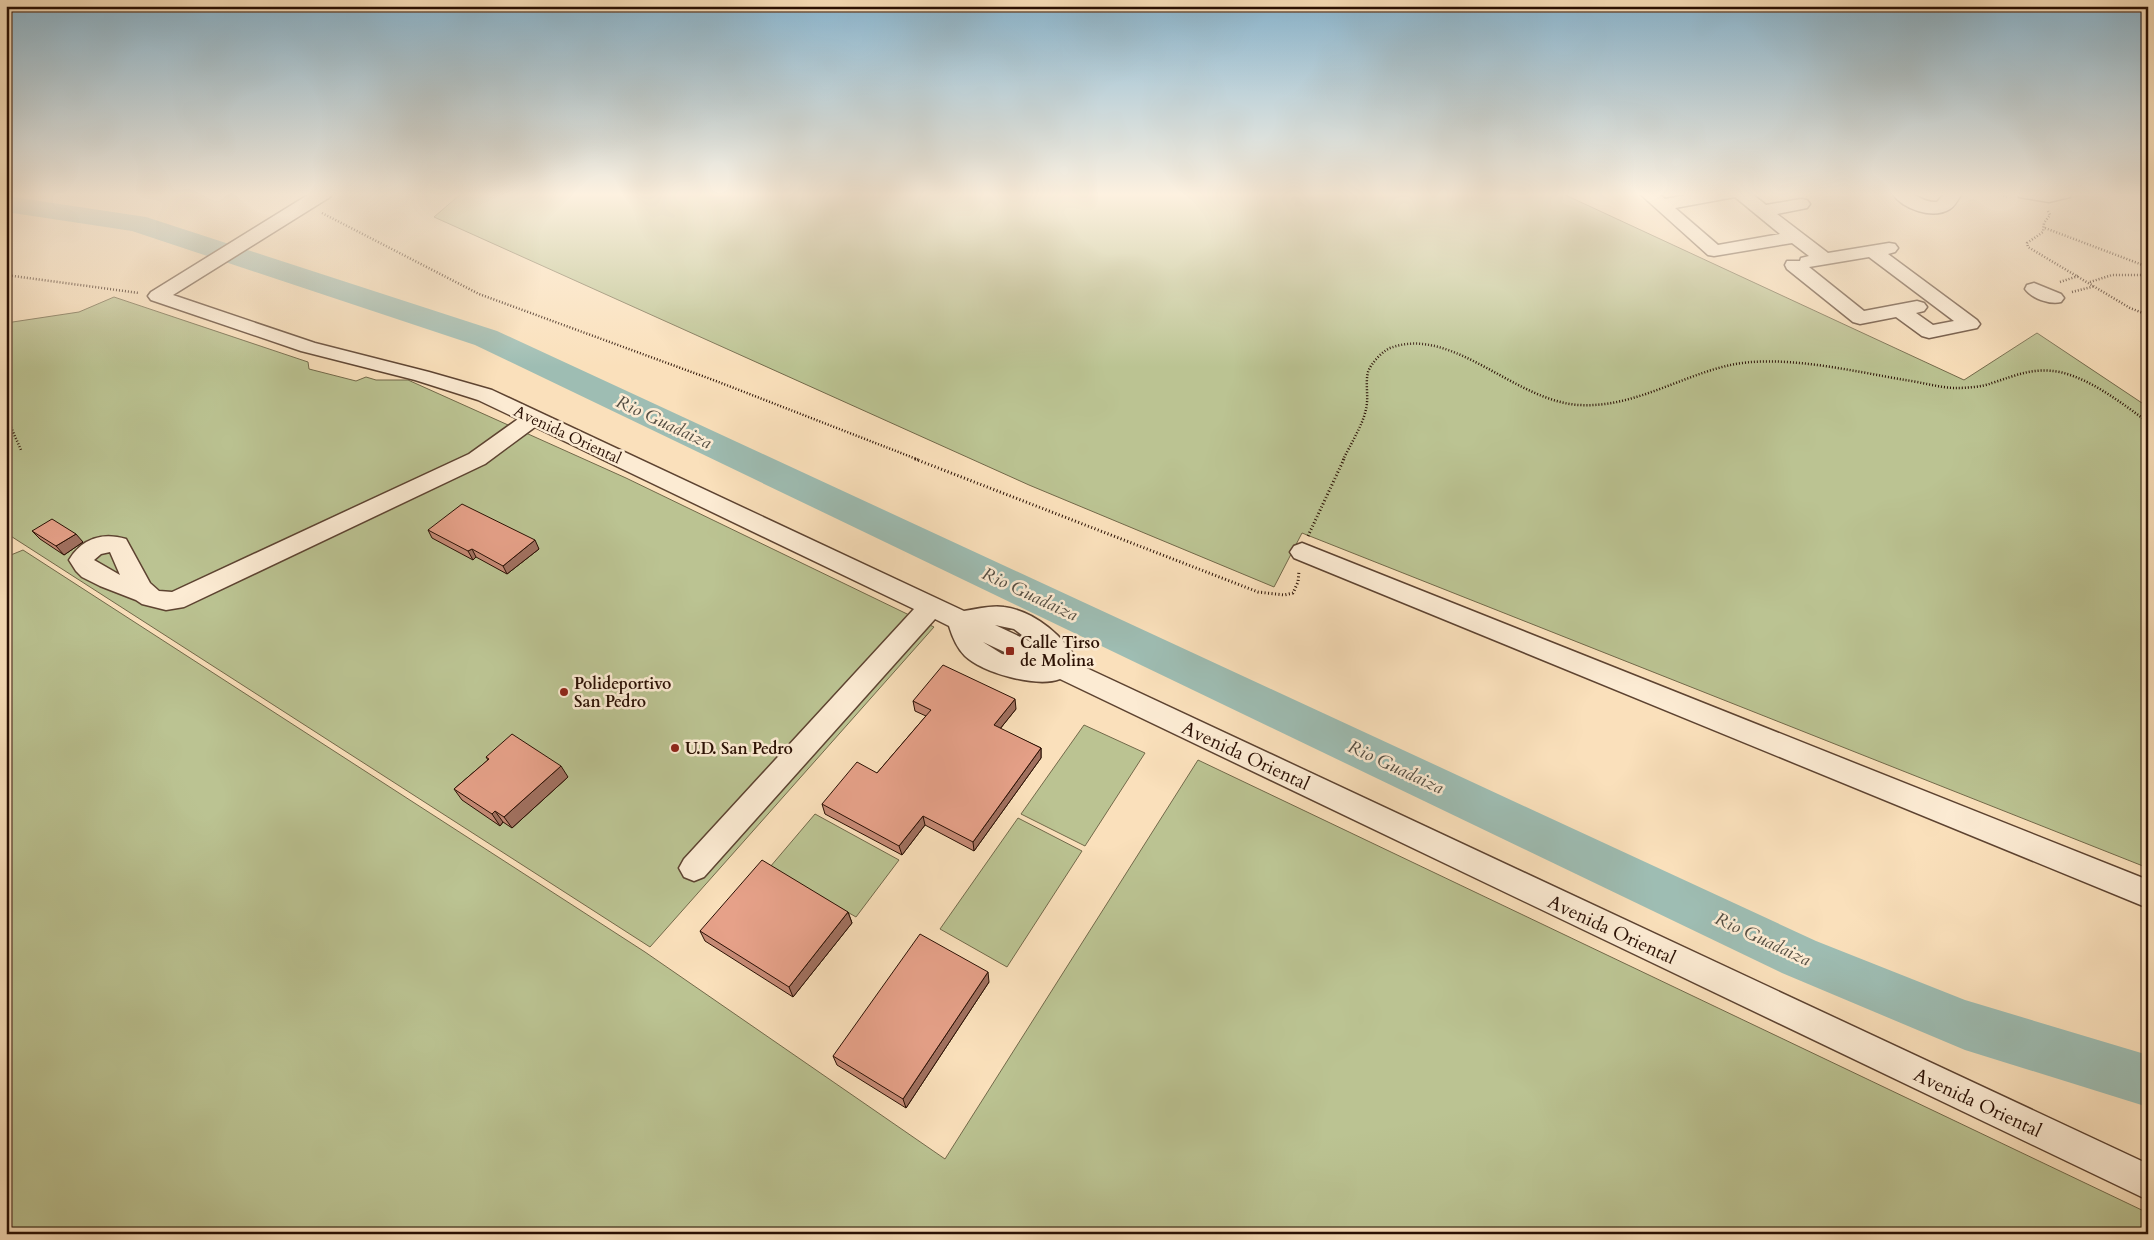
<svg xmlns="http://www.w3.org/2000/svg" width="2154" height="1240" font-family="Cardo,serif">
	<rect width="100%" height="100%" fill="#fae0bb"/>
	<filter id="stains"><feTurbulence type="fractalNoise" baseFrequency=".004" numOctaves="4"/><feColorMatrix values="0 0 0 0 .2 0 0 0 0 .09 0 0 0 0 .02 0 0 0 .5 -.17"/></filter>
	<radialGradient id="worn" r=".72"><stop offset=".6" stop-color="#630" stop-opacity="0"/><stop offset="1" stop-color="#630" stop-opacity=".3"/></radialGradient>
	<path fill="#bbc392" stroke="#72694a" d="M462,193H1561L1964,380L2037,333L2148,407V868L1302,533L1274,587L1029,485L434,217Z
		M114,297L308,362L309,369L356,381L366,377L376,380H408L626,478L934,627L650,947L6,533V323L79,312Z
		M23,550L645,952L945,1159L1198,760L2148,1213V1234H6V557Z
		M1084,725L1145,753L1085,846L1021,814Z
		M815,814L899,860L856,917L770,867Z
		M1018,818L1082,851L1007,967L940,929Z"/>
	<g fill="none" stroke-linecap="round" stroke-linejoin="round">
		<path fill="#9ebdb3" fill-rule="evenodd" d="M6,196L146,217L497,331L1816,941L1965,1000L2148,1055V1107L1965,1050L1782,973L475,345L132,231L6,212Z"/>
		<g stroke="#5d4331" stroke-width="3">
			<path id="minor" d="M311,193H332L330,197L173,295L315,343L429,372L492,390L964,611C977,609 991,605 1004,607C1035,611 1065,637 1080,665L2148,1164V1200L1060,679C1037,688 983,673 965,656C957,648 952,636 949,626L935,619L704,877L694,881L684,877L679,868L684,859L914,609L535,427L485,464L184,607L166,610L142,604L136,600L100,586L82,577L76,571L69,560C82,538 103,532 126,539L150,583L159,591L172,592L469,454L518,419L478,400L415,380L301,351L151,300L148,296L151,292ZM110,552L120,575L94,560L101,554ZM995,625L1014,629L1031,642ZM983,642L1013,656L1002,654Z
				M1639,193H1658L1665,199L1698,193H1751L1766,205L1801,199L1807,200L1810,204L1807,208L1777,214L1828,253L1889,243L1895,244L1898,248L1895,252L1888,254L1977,320L1980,324L1977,328L1929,338L1922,336L1896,317L1860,324L1853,322L1787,269L1785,265L1787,261H1800L1801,258L1809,256L1792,243L1714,256L1708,255ZM1735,197L1780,234L1718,245L1675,208ZM1869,257L1954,321L1933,325L1916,313L1924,311L1927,307L1924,303L1917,301L1864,311L1809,267Z
				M1892,193C1897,193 1904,192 1909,193C1919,196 1925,203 1937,202L1945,193H1962C1959,198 1955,206 1950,209C1933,220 1902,209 1892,193Z
				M2017,193H2072L2070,197L2049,202L2019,197Z
				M2034,283L2061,294L2064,298L2061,302C2050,305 2031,298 2025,289L2027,285Z
				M1302,543L2148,880V908L1294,558L1290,552L1294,546Z"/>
		</g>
		<path stroke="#290f03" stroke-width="2.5" stroke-dasharray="1 2" stroke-linecap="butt" d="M1998,193L2007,197
			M2048,211L2050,215L2044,223L2043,232L2027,243L2028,247L2130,308L2148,315
			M322,213L479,294L716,381L919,460
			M2045,228L2148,267
			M6,275L139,293
			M2060,282L2078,276
			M2090,282L2112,275H2148
			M2072,292L2095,286
			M6,416L21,450
			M1343,460C1350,445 1363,425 1366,409C1369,397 1365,384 1368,372C1371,363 1384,349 1393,347C1454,327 1515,401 1579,405C1632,408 1677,378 1726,366C1779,353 1852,371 1905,380C1921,382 1940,388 1956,388C1967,388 1982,387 1992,383C2017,375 2034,367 2060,372C2093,380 2121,403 2148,422"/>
		<path stroke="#290f03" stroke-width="3" stroke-dasharray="1 2.5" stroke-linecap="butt" d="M915,459L1258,592L1284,595L1293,593L1298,582L1299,571
			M1308,536L1344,459"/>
		<use href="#minor" fill="#fcebd3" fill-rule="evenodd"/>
	</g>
	<path fill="#c68a76" stroke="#290f03" d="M428,530L539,549L507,574L476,557L473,560L432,538Z
		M32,531L83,542L64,555L40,539Z
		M913,701L1016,709L1000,729L1041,748V758L974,851L925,825L902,855L825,814L822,804L877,773L926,716L915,711Z
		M486,757L568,777L512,828L503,822L500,826L462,800L454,789L488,760Z
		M848,912L852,923L793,997L705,941L700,931Z
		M989,982L906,1108L837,1065L833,1056Z"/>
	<path fill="#a17160" stroke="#290f03" d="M76,534L83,542L64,555L56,546Z
		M535,540L539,549L507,574L503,566Z
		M472,549L476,557L473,560L468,551Z
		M1015,699L1016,709L995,735L994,725Z
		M1041,748V758L974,851L973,842Z
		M561,766L568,777L512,828L504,817Z
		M495,811L503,822L500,826L492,814Z
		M923,816L925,825L902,855L899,846Z
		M848,912L852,923L793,997L789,987Z
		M988,972L989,982L906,1108L903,1099Z"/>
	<path fill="#e6a189" stroke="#290f03" d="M462,504L535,540L503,566L472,549L468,551L428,530Z
		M52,519L76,534L56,546L32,531Z
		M943,665L1015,699L994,725L1041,748L973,842L923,816L899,846L822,804L857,762L877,773L931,710L913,701Z
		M512,734L561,766L504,817L495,811L492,814L454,789L489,759L486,757Z
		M762,860L848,912L789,987L700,931Z
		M920,934L988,972L903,1099L833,1056Z"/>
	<linearGradient id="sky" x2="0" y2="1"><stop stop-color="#8ab8d3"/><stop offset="0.53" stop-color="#fdf1e0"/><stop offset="1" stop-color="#fdf1e0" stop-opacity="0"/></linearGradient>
	<rect width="2154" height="367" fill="url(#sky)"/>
	<g fill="#8f2418" stroke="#fcebd3" stroke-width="2">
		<rect x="1005" y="646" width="10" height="10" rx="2.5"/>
		<circle cx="564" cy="692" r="5"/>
		<circle cx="675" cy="748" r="5"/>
	</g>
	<g text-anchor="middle" stroke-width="5" stroke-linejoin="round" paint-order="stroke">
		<g font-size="16" fill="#290f03" stroke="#fcebd3">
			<text transform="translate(568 434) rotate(25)" y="6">Avenida Oriental</text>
		</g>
		<g font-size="16" font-weight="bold" fill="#290f03" stroke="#fcebd3" text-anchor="start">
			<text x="1020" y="648">Calle Tirso<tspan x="1020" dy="18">de Molina</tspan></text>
			<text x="574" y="689">Polideportivo<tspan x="574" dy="18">San Pedro</tspan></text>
			<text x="685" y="754">U.D. San Pedro</text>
		</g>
		<g font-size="18" font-style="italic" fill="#524c41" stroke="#fcebd3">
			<text transform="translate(664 422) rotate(25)" y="6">Rio Guadaiza</text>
			<text transform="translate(1030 594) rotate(25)" y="6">Rio Guadaiza</text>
			<text transform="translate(1396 767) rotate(25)" y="6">Rio Guadaiza</text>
			<text transform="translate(1763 939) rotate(25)" y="6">Rio Guadaiza</text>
		</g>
		<g font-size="19" fill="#290f03" stroke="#fcebd3">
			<text transform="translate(1246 755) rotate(25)" y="7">Avenida Oriental</text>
			<text transform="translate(1612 929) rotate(25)" y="7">Avenida Oriental</text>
			<text transform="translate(1978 1102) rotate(25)" y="7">Avenida Oriental</text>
		</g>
	</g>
	<rect width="2154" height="1240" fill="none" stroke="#fae0bb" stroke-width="25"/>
	<rect x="8" y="8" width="2139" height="1225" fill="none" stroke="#290f03" stroke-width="2.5"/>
	<rect x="12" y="12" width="2129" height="1215" fill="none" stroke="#290f03"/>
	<rect width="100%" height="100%" filter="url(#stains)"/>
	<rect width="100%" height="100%" fill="url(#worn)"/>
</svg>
